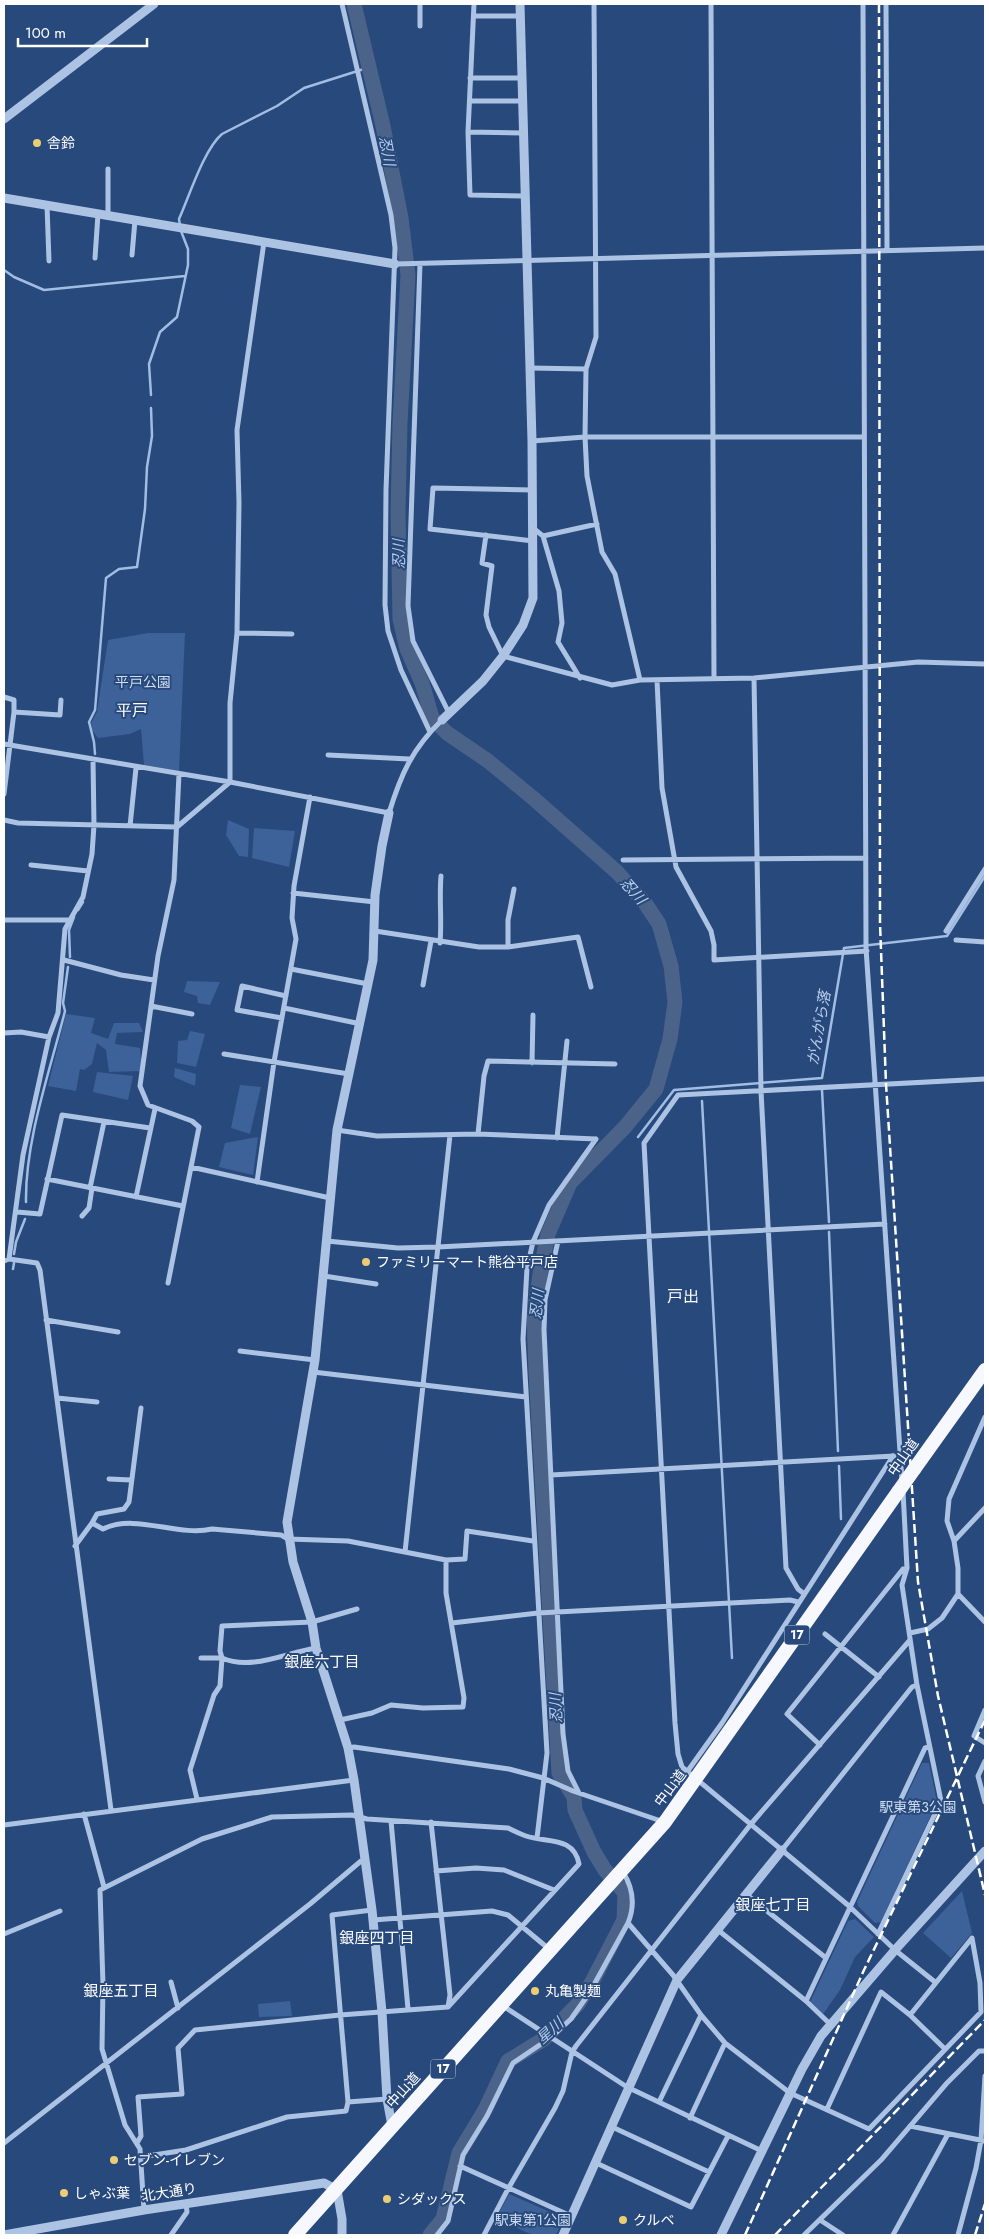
<svg xmlns="http://www.w3.org/2000/svg" width="989" height="2239" font-family="Jost,'Noto Sans JP',sans-serif">
	<rect width="100%" height="100%" fill="#28497b"/>
	<path fill="#3c6299" d="M148,633H185L179,771L144,765L141,729L130,734L98,738L92,730L91,723L97,712L108,640Z
		M228,820L249,829L248,857L239,856L226,835Z
		M254,828L295,831L289,867L252,858Z
		M187,981L220,982L210,1005L198,1003L197,996L184,992Z
		M66,1014L95,1018L91,1033L108,1039L114,1023H139L143,1032L117,1033L115,1044L140,1048L142,1071L109,1072L106,1050L97,1043L92,1064L84,1070L80,1069L76,1091L48,1086Z
		M190,1031L205,1034L196,1067L177,1063L178,1041L187,1040Z
		M175,1068L196,1074L195,1086L174,1077Z
		M97,1072L133,1076L128,1100L93,1092Z
		M240,1085L261,1087L250,1134L231,1128Z
		M258,1137L253,1175L219,1167L225,1143Z
		M922,1763H929L937,1802L881,1922L875,1923L858,1906L857,1902Z
		M962,1891L972,1933L951,1958L923,1933Z
		M855,1919L874,1937L855,1957L840,1990L823,2014L810,2002L848,1921Z
		M290,2001L292,2016L259,2017L258,2004Z
		M509,2194L564,2218L556,2235H533L496,2219Z"/>
	<g fill="none" stroke-linecap="round" stroke-linejoin="round">
		<path stroke="#a1bde4" stroke-width="2.5" d="M180,226L179,219C189,197 204,149 222,134L277,106L304,88L367,68
			M4,270L14,277L44,290L185,276
			M151,395L149,364L160,332L177,317L188,265V249L181,231
			M95,754L94,742L89,722L95,710L106,578L119,569L137,567L145,509L147,467L152,436L151,408
			M78,910L83,902
			M70,957L69,930L74,917
			M822,1090L829,1222
			M702,1101L732,1658
			M625,1127H626
			M638,1137L674,1090L822,1078L844,948L947,936L985,876
			M26,1202C25,1140 50,1071 65,1011L63,1003L68,967
			M829,1232L838,1451
			M14,1254L16,1242L25,1219
			M13,1269L14,1263
			M839,1466L841,1519"/>
		<path stroke="#4b6388" stroke-width="15" d="M354,4L383,126L401,218L408,275L400,423L398,512L400,619L407,649L422,683L432,718L447,733L488,761L533,798L617,872L645,903L659,924L671,966L675,1002L670,1039L656,1089L625,1127L570,1183L548,1234L540,1274L534,1314L536,1372L559,1773L574,1797L575,1810L594,1852L605,1870L625,1893L624,1920L592,1982L578,2004L544,2039L508,2061L485,2110L459,2153L443,2219L430,2235"/>
		<path stroke="#adc3e4" stroke-width="5" d="M342,4L391,215L395,248L386,490L385,605L388,631L401,670L430,732
			M420,4V26
			M474,4L468,132L470,195L525,196
			M594,4L596,337L586,369L585,437L587,476L602,552L615,574L640,680
			M711,4L714,678
			M863,4L866,948L902,1481
			M886,4L887,250
			M474,16H520
			M470,78H522
			M470,101H523
			M468,132L524,133
			M47,205L49,261
			M108,215V169
			M132,255L135,220
			M95,258L98,214
			M395,264L985,248
			M420,264L408,606L413,641L449,713
			M530,368L586,369
			M532,441L585,437H863
			M533,490L433,488L430,529L533,541
			M533,528L543,536L559,591L562,623L558,642L580,678
			M486,535L482,563L492,566L486,615L489,627L503,656L612,685L640,680L754,678L918,662L985,664
			M543,536L597,524
			M237,633L292,634
			M754,678L761,1091L786,1568L798,1589L803,1593
			M657,680L662,788L676,867L711,931L714,945V960L867,951
			M4,697L14,700V712
			M4,744L230,782L389,813C401,774 412,749 442,720
			M328,755L409,759
			M4,794L14,712L60,715L61,700
			M4,820L18,823L177,827L230,782V703L237,633L239,503L237,430L264,242
			M130,826L136,768
			M623,860L866,858
			M31,865L88,871
			M293,893L375,902
			M4,920H70
			M375,931L479,947H508L578,937L591,987
			M946,931L985,869
			M956,940L985,942
			M440,943C442,920 439,899 441,876
			M508,947V920L514,889
			M64,960L121,975L154,980
			M291,969L368,984
			M423,985L431,941
			M151,1006L192,1014
			M284,1008L361,1024
			M282,1018L237,1010L242,986L286,996
			M4,1033L21,1032L49,1037
			M224,1054L349,1074
			M532,1063L533,1015
			M337,1130L377,1136L478,1134L484,1076L488,1061L615,1064
			M478,1134L596,1139
			M557,1138L567,1041
			M191,1167L330,1198
			M47,1179L183,1206
			M257,1182L274,1062L296,939L292,918L294,886L310,797
			M90,1188L104,1122
			M136,1197L155,1109
			M17,1212L40,1214L62,1115L150,1128
			M82,1216L89,1208L92,1188
			M327,1241L398,1248L438,1247L885,1224
			M558,1241L545,1300L544,1330L563,1734L568,1771L579,1793
			M9,1259L23,1155L49,1037L58,1013L65,929L83,897L92,854L94,825L93,760
			M4,1261L9,1259L37,1263L40,1270L111,1810
			M324,1276L376,1284
			M168,1283L199,1127L192,1121L148,1105L140,1086L158,956L174,880L179,774
			M46,1320L118,1332
			M240,1351L315,1360
			M313,1372L526,1397
			M57,1398L97,1402
			M551,1475L894,1456
			M109,1479L131,1480
			M92,1523L97,1514L124,1509L129,1502L141,1408
			M954,1541L985,1508
			M75,1546L92,1523L103,1529C136,1513 177,1537 212,1529L281,1535L288,1539L348,1541L446,1560V1593L464,1698L463,1707L423,1708L391,1705L372,1713L340,1720
			M405,1552L450,1135
			M446,1560L465,1559L467,1531L533,1541
			M958,1594L985,1622
			M452,1623L538,1613L790,1600L798,1602
			M910,1633L928,1629L942,1618L958,1594V1568L954,1541L947,1521L949,1499L985,1417
			M825,1634L879,1677
			M201,1658H222L220,1651L222,1626L312,1622L357,1609
			M985,1710L974,1736L985,1743
			M820,1745L787,1714L903,1569L907,1568
			M348,1748L354,1747L509,1769L543,1778L573,1791L664,1822
			M985,1761L978,1776L985,1802
			M687,1772L722,1723L893,1456
			M197,1799L190,1770L214,1695L220,1686L222,1658C251,1671 285,1653 316,1648
			M84,1814L104,1887
			M391,1821L408,2009
			M431,1822L450,1995L448,2007
			M4,1825L354,1780
			M537,1838L547,1753L523,1339L527,1268L533,1242L549,1205L596,1139
			M782,1850L912,1687L917,1685L902,1585L907,1568L903,1491
			M436,1871L476,1868L504,1870L554,1890
			M623,1872C633,1888 635,1906 628,1923L673,1975L701,2015L725,2043L790,2093L869,2129L981,2012L980,1983L972,1938L910,2015
			M747,1895L826,1958
			M373,1920L492,1911L508,1915L549,1949
			M718,1930L806,2001L830,2024
			M4,1934L60,1911
			M878,1934L941,1801L917,1685
			M171,1982L178,2008
			M935,1982L895,1950L849,1906L682,1767L678,1754L675,1723L644,1143L678,1095L985,1079
			M806,2001L925,1748L929,1747
			M503,2006L627,2087L762,2151
			M348,2102L332,1915L372,1910
			M659,2102L701,2015
			M827,2109L881,1992L910,2015L945,2049
			M690,2118L725,2043
			M610,2126L709,2172
			M910,2126L985,2141
			M4,2143L310,1904L361,1861L366,1860
			M137,2143L141,2136L138,2097L182,2094L178,2048L195,2030L340,2015L448,2007L579,1864C574,1836 547,1843 526,1836C520,1834 514,1831 508,1828L367,1819L352,1815L272,1817L202,1839L100,1890L103,1985L102,2049L125,2125L140,2149L144,2210
			M141,2157L186,2150L287,2117L346,2111L348,2102L387,2099
			M594,2162L691,2207L728,2136
			M460,2166L571,2216
			M820,2220L843,2235
			M171,2235L187,2212L186,2204
			M437,2235L448,2221L463,2155L487,2116L513,2063L550,2038L571,2019L590,1992L628,1923
			M484,2235L508,2189L555,2108L563,2091L572,2052L576,2046L751,1824L910,1640
			M804,2235L881,2160L946,2084L979,2051H985
			M893,2235L948,2134
			M958,2235L976,2168L981,2140L985,2076"/>
		<path stroke="#adc3e4" stroke-width="9" d="M4,119L154,4
			M4,198L395,264
			M442,720L483,681L503,656L523,625L533,598L532,441L520,4
			M389,813L382,846L375,895L373,960L337,1130L315,1360L287,1522L293,1562L312,1622L316,1648L348,1748L354,1780L372,1910L382,2012L387,2099L392,2126
			M4,2235L144,2210L324,2183L337,2190L342,2219V2235
			M563,2235L677,1980L782,1850
			M721,2235L802,2069L821,2036L895,1950L985,1851"/>
		<path stroke="#f6f8fe" stroke-width="14" d="M915,1468L985,1370
			M295,2235L665,1822L898,1492"/>
		<path stroke="#fff" stroke-width="2.5" stroke-dasharray="9 4" stroke-linecap="butt" d="M879,4L880,923L886,1084L918,1582L938,1696L985,1895
			M745,2235L864,1970L985,1720
			M775,2235L985,2020
			M975,2235L985,2204"/>
		<path stroke="#f6f8fe" stroke-width="14" d="M898,1492L915,1468"/>
	</g>
	<g fill="#ebcd73" stroke="#28497b" stroke-width="2">
		<circle cx="37" cy="143" r="5"/>
		<circle cx="366" cy="1262" r="5"/>
		<circle cx="535" cy="1991" r="5"/>
		<circle cx="114" cy="2160" r="5"/>
		<circle cx="64" cy="2193" r="5"/>
		<circle cx="387" cy="2199" r="5"/>
		<circle cx="623" cy="2220" r="5"/>
	</g>
	<g text-anchor="middle" stroke-width="4" stroke-linejoin="round" paint-order="stroke">
		<g fill="#28497b" stroke="#bec8d7" stroke-width="1">
			<rect x="784.5" y="1625.5" width="25" height="19" rx="4"/>
			<rect x="430.5" y="2059.5" width="25" height="19" rx="4"/>
		</g>
		<g font-size="12" font-weight="bold" fill="#fff">
			<text x="797" y="1639">17</text>
			<text x="443" y="2073">17</text>
		</g>
		<g font-size="14" fill="#fff" stroke="#28497b" text-anchor="start">
			<text x="47" y="148">舎鈴</text>
			<text x="376" y="1267">ファミリーマート熊谷平戸店</text>
			<text x="545" y="1996">丸亀製麺</text>
			<text x="124" y="2165">セブン-イレブン</text>
			<text x="74" y="2198">しゃぶ葉</text>
			<text x="397" y="2204">シダックス</text>
			<text x="633" y="2225">クルベ</text>
		</g>
		<g font-size="14" fill="#cfdef3" stroke="#28497b">
			<text x="143" y="687">平戸公園</text>
			<text x="918" y="1812">駅東第3公園</text>
			<text x="533" y="2225">駅東第1公園</text>
		</g>
		<g font-size="14" fill="#fff" stroke="#28497b">
			<text transform="translate(903 1457) rotate(-55)" y="5">中山道</text>
			<text transform="translate(670 1788) rotate(-53)" y="5">中山道</text>
			<text transform="translate(403 2090) rotate(-48)" y="5">中山道</text>
			<text transform="translate(169 2192) rotate(-9)" y="5">北大通り</text>
		</g>
		<g font-size="15" font-style="italic" fill="#b8cdec" stroke="#28497b">
			<text transform="translate(387 151) rotate(79)" y="5">忍川</text>
			<text transform="translate(399 554) rotate(-91)" y="5">忍川</text>
			<text transform="translate(633 891) rotate(48)" y="5">忍川</text>
			<text transform="translate(819 1028) rotate(-80)" y="5">がんがら落</text>
			<text transform="translate(537 1304) rotate(-84)" y="5">忍川</text>
			<text transform="translate(556 1708) rotate(-93)" y="5">忍川</text>
			<text transform="translate(550 2031) rotate(-42)" y="5">星川</text>
		</g>
		<g font-size="15" fill="#fff" stroke="#28497b">
			<text x="322" y="1667">銀座六丁目</text>
			<text x="773" y="1910">銀座七丁目</text>
			<text x="377" y="1943">銀座四丁目</text>
			<text x="121" y="1996">銀座五丁目</text>
		</g>
		<g font-size="16" fill="#fff" stroke="#28497b">
			<text x="132" y="716">平戸</text>
			<text x="683" y="1302">戸出</text>
		</g>
	</g>
	<rect width="989" height="2239" fill="none" stroke="#ffffff" stroke-width="10"/>
	<path d="M18 38v8h129v-8" fill="none" stroke="#ffffff" stroke-width="2.5"/>
	<text x="25" y="38" font-size="15" fill="#ffffff" stroke="#28497b" stroke-width="4" paint-order="stroke">100 m</text>
</svg>
